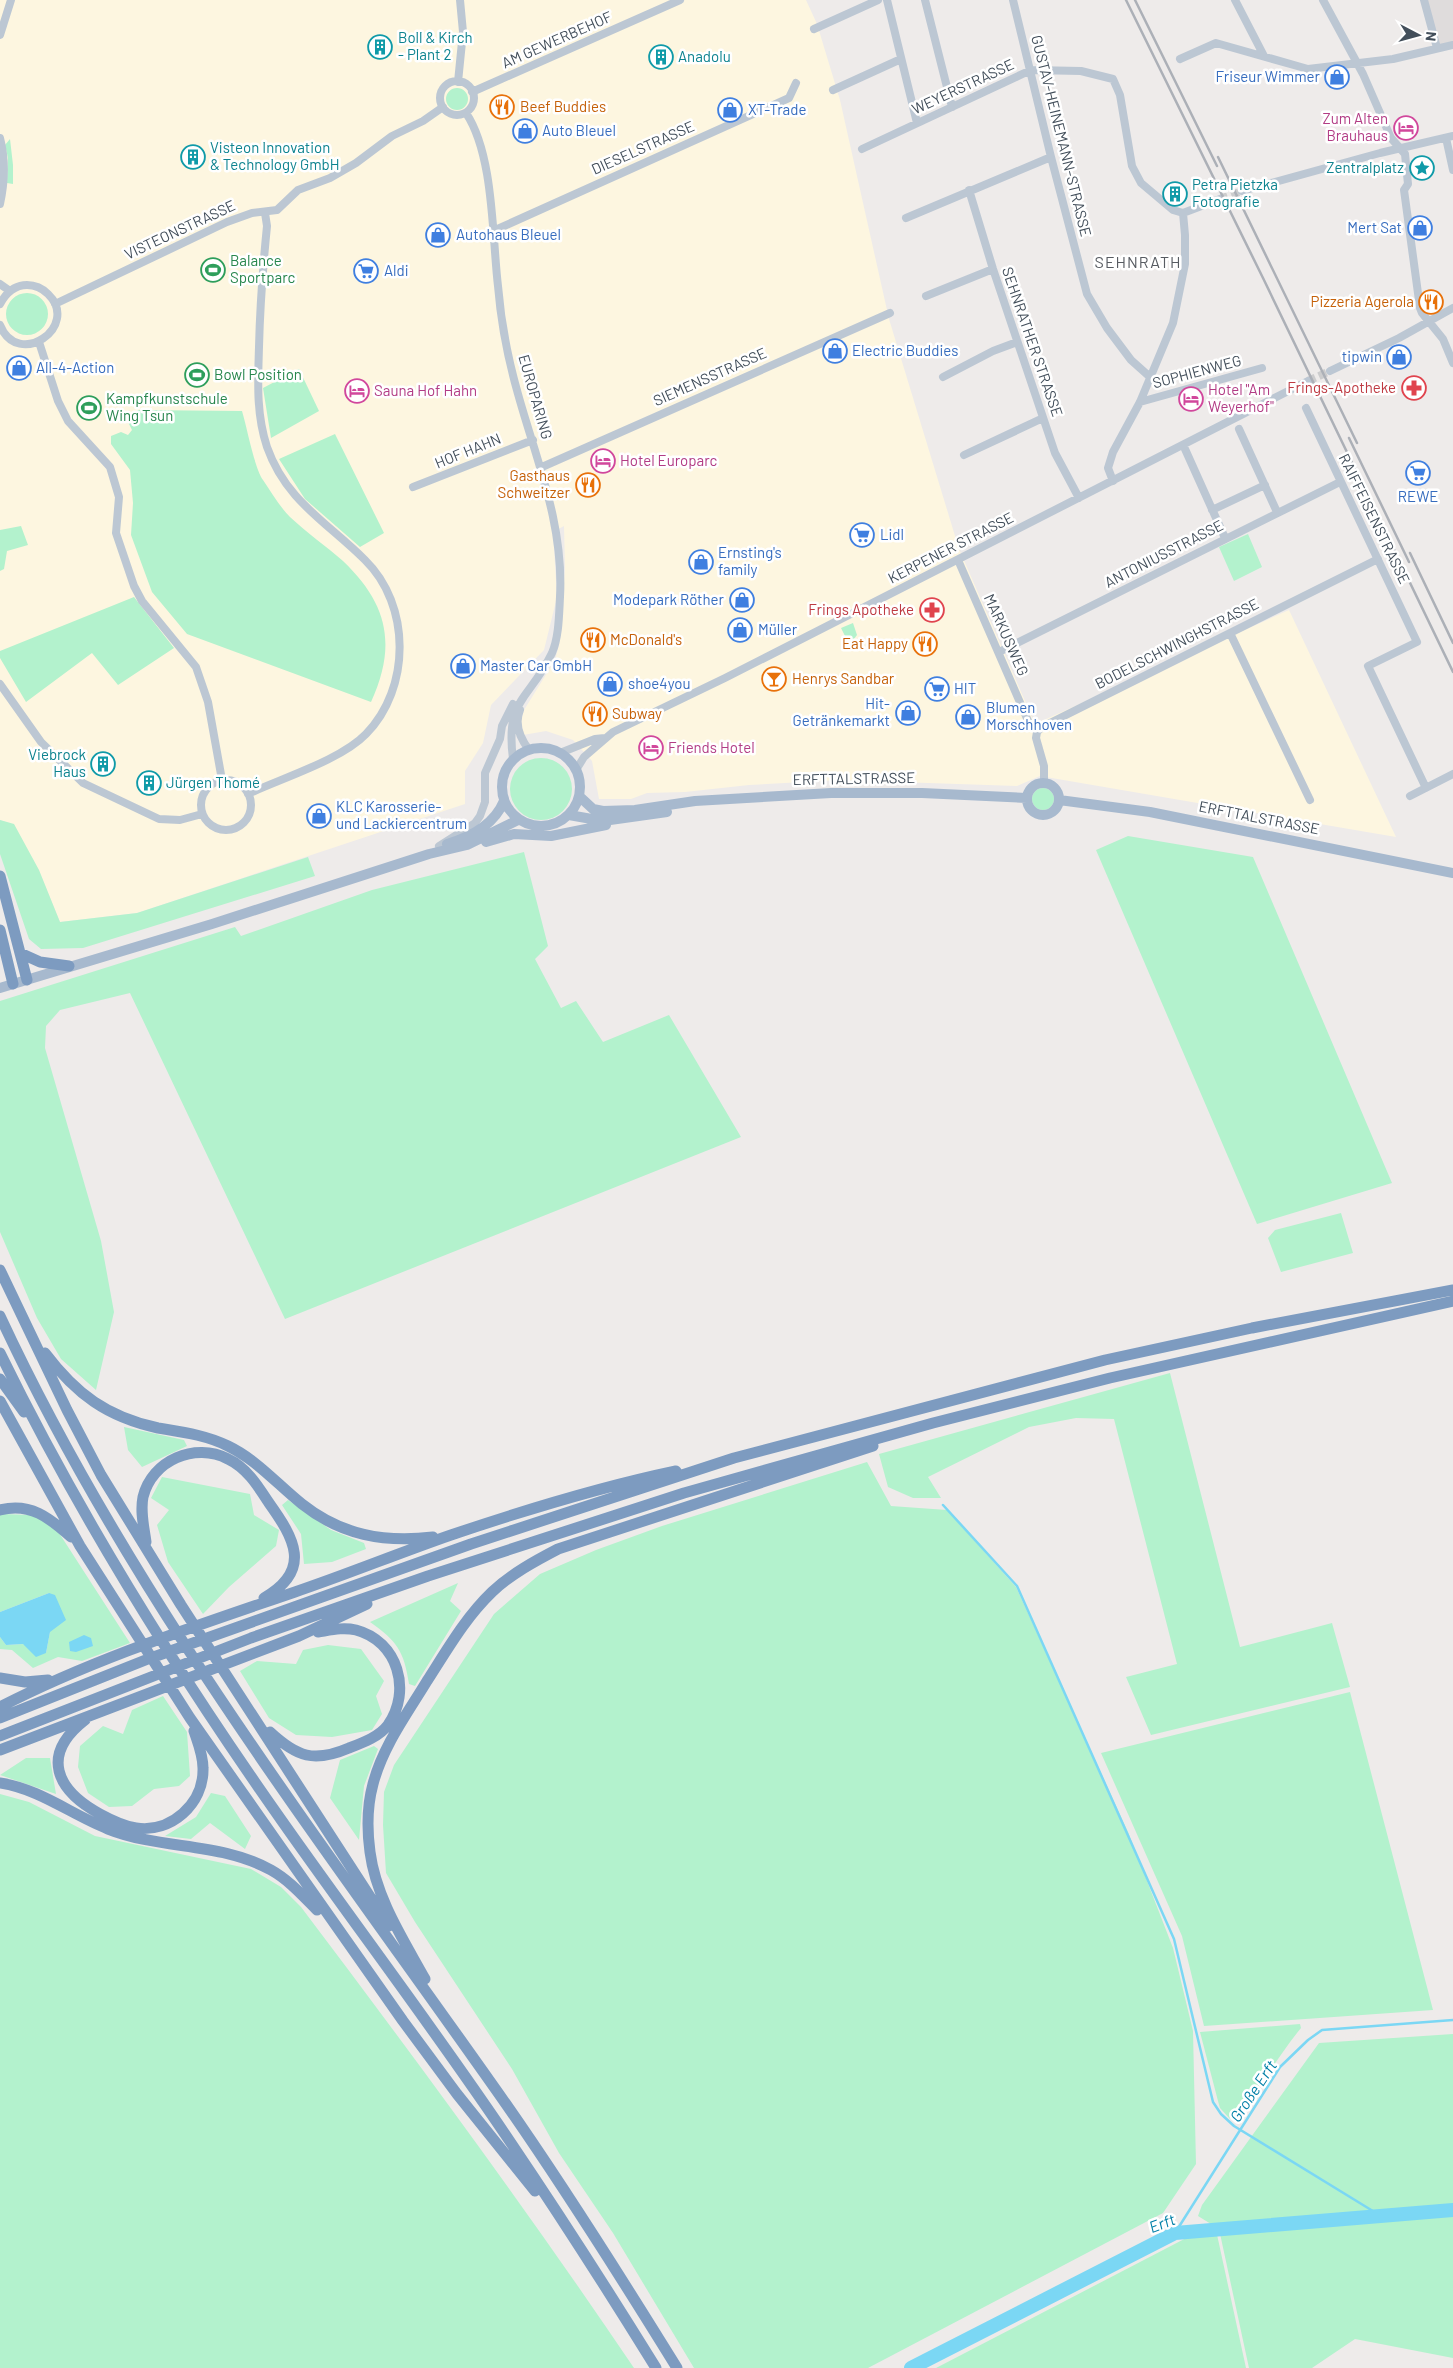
<svg xmlns="http://www.w3.org/2000/svg" width="1453" height="2368" font-family="Barlow,sans-serif">
	<rect width="100%" height="100%" fill="#eeebea"/>
	<path fill="#fdf6e0" d="M0,0H806L817,24L840,100L889,319L959,549L1035,724L1289,610L1396,837L1040,776L1017,786L839,780L749,785L685,792L647,793L631,799H599L592,761L573,740L546,731L523,735L520,724L524,710L555,660L559,645L565,569L564,526L553,532L557,597L544,650L491,705L483,743L465,771V804L137,913L60,922L39,871L14,825L0,820Z"/>
	<path fill="#dfdcdc" d="M1426,0H1453V42L1436,46Z"/>
	<path fill="#b3f2cd" d="M446 99a11 11 0 1 1 22 0a11 11 0 1 1-22 0Z
		M10,139L13,165V184L7,183L8,158L5,145Z
		M6 314a21 21 0 1 1 42 0a21 21 0 1 1-42 0Z
		M299,369L319,411L271,438L263,388Z
		M138,410L242,411C247,427 254,467 263,480C271,492 280,507 290,517C307,533 326,546 343,561C388,604 397,645 371,702L187,634L152,592L131,535L133,503L130,470L111,444V436L121,432L128,435L132,430L128,422Z
		M335,434L384,533L360,547L305,499L279,459Z
		M21,526L28,545L7,551L4,569L0,571V530Z
		M1248,534L1262,567L1234,581L1219,547Z
		M134,597L174,648L118,685L92,653L26,702L0,658V651Z
		M853,623L857,635L854,639L846,638L841,628Z
		M510 789a31 31 0 1 1 62 0a31 31 0 1 1-62 0Z
		M1032 799a11 11 0 1 1 22 0a11 11 0 1 1-22 0Z
		M0,820L14,824L39,870L60,922L137,913L308,857L315,876L83,948L41,949L29,939L0,854Z
		M1128,836L1253,857L1392,1183L1257,1224L1096,850Z
		M524,852L548,946L535,959L561,1008L576,1001L603,1042L669,1015L741,1137L285,1319L130,993L60,1010L46,1026L45,1048L101,1241L114,1312L96,1390L61,1359L37,1318L0,1232V1001L235,927L241,936L372,890Z
		M1341,1213L1353,1253L1281,1272L1268,1238L1275,1230Z
		M1170,1373L1240,1647L1332,1623L1350,1687L1151,1735L1126,1677L1177,1664L1114,1419L1076,1418L1029,1427L928,1477L941,1498H913L888,1487L879,1454Z
		M124,1427L184,1440L187,1446L142,1467L128,1450Z
		M867,1462L891,1506L947,1510L1016,1587L1128,1832L1173,1948L1193,2031L1196,2164L1163,2213L868,2368H694L613,2233L559,2153L512,2069L415,1922L386,1873L383,1825L384,1792L394,1765L494,1614L540,1574L596,1550L662,1526Z
		M162,1477L250,1494L254,1515L279,1530L276,1546L229,1587L203,1614L168,1562L157,1525L169,1510L151,1498Z
		M288,1500L331,1530L364,1543L366,1549L332,1562L304,1564L301,1534L282,1505Z
		M3,1514L32,1515L52,1522L130,1643L82,1661L58,1657L33,1668L12,1650L0,1649V1637L6,1645L23,1644L46,1653L50,1632L49,1593L0,1612V1515Z
		M458,1583L450,1601L461,1611L415,1686L409,1684C404,1651 397,1641 370,1622Z
		M328,1645L361,1649L384,1681L376,1696L382,1714L372,1730L332,1737L296,1735L269,1718L240,1671L257,1661L296,1664L303,1650Z
		M1350,1692L1433,2010L1204,2026L1182,1936L1101,1753Z
		M163,1696L187,1732L190,1776L179,1786L154,1789L132,1806L109,1807L88,1793L78,1767L80,1746L103,1726L123,1734L132,1710Z
		M374,1746L378,1749L364,1786L359,1840L330,1798L340,1760Z
		M26,1758H50L56,1794L0,1775Z
		M211,1793L225,1796L251,1836L245,1849L210,1823L191,1839L165,1836L196,1817Z
		M0,1794L29,1802L95,1836L251,1869L281,1887L301,1907C415,2058 528,2211 634,2368H0Z
		M1300,2024L1301,2028C1277,2057 1258,2094 1230,2119L1220,2108L1218,2101L1200,2032Z
		M1453,2034V2358L1355,2339L1312,2368H1249L1219,2229L1198,2216L1202,2205L1319,2043Z
		M1216,2230L1246,2368H936L1192,2235Z"/>
	<path fill="#7bd7f4" d="M49,1593L55,1595L66,1620L50,1632L46,1653L36,1657L23,1644L6,1645L0,1637V1612Z
		M84,1635L91,1638L93,1646L76,1652L70,1651L69,1642Z"/>
	<g fill="none" stroke-linecap="round" stroke-linejoin="round">
		<path stroke="#7bd7f4" stroke-width="2.5" d="M943,1505L1017,1586L1174,1939L1213,2102L1221,2114L1234,2126L1381,2216
			M1175,2233L1280,2067L1308,2040L1322,2030L1453,2020"/>
		<path stroke="#7bd7f4" stroke-width="14" d="M911,2368L1175,2233L1453,2210"/>
		<path stroke="#cccccd" stroke-width="8" stroke-dasharray="8 4" stroke-linecap="butt" d="M1220,199L1242,191
			M1308,381L1330,371"/>
		<path stroke="#bcc7d3" stroke-width="8" d="M887,0L917,123
			M925,0L952,107
			M1013,0L1051,157L1087,294L1107,328L1131,360L1150,377
			M1235,0L1264,56
			M1323,0L1363,74L1391,138L1405,154L1408,184L1404,190L1420,308L1422,313L1443,339L1453,363
			M1424,0L1437,48
			M814,29L878,0
			M0,35L11,0
			M1180,59L1216,43L1308,69L1393,59L1453,45
			M440 98a17 17 0 1 1 34 0a17 17 0 1 1-34 0Z
			M458,82L463,32L460,0
			M833,90L901,59
			M472,92L680,0
			M466,113C494,155 492,236 498,286C501,323 508,359 518,394C537,462 564,525 560,597C559,615 559,637 552,653C529,701 505,698 513,759
			M0,138C6,161 5,181 0,204
			M1446,138L1453,170
			M862,149L1031,70L1081,71L1113,79L1120,95L1132,166L1141,183L1173,210L1183,213
			M969,190L993,269L1055,453L1079,498
			M1242,191L1380,153L1453,136
			M1183,213L1220,199
			M906,218L1051,157
			M493,231L789,98L796,83
			M0,284L10,291
			M926,296L993,269
			M0,304C6,293 15,285 27,285C35,285 42,288 48,294C81,326 18,370 0,325
			M55,304L227,222L252,213L277,210L298,190L330,178L356,163L392,136L423,121L443,107
			M39,342L58,401L68,421L110,467L119,497L116,533L134,586L142,601L196,667L208,702L222,780
			M1330,371L1399,338L1453,308
			M943,377L993,351L1017,342
			M1140,402L1262,368
			M1306,408L1417,642L1368,666L1426,788
			M1239,429L1277,512
			M1185,449L1225,538
			M964,455L1043,418
			M542,467L890,313
			M1113,481L1108,468L1113,452L1140,402L1173,323L1185,264V235L1183,213
			M413,487L533,440
			M1212,510L1265,485
			M958,560L1029,723
			M1230,633L1310,800
			M999,652L1340,482
			M0,684L41,742L83,783L159,819L180,820L202,814
			M520,710C514,724 520,738 529,750
			M560,753L595,739L605,738
			M576,770L584,757L613,732L725,678L1308,381
			M201 805a25 25 0 1 1 50 0a25 25 0 1 1-50 0Z
			M1044,783V766L1036,738L1037,732L1042,727L1378,559
			M248,794C282,778 341,760 366,734C411,688 411,605 365,560C327,522 286,501 267,447C256,414 258,381 259,347C260,306 263,266 267,226L265,213
			M1410,796L1453,774
			M439,846L475,823L480,816L485,802V773L500,739L502,726L513,704"/>
		<path stroke="#a7b9ce" stroke-width="10" d="M502 787a39 39 0 1 1 78 0a39 39 0 1 1-78 0Z
			M1027 799a16 16 0 1 1 32 0a16 16 0 1 1-32 0Z
			M579,796L593,809L603,811L635,810L695,801L831,793H922L1027,798
			M1059,800L1150,812L1453,873
			M569,815L603,821L667,812
			M486,842L514,834L551,836L606,825
			M447,844C471,837 494,825 504,801
			M0,988L212,924L429,854L467,845L518,820"/>
		<path stroke="#7d9bc0" stroke-width="11" d="M0,876L27,980
			M0,930L13,984
			M20,953L40,962L69,966
			M0,1270L67,1410L101,1475L181,1605L389,1926
			M0,1316C132,1600 327,1849 506,2104C566,2190 622,2279 677,2368
			M0,1353C80,1517 177,1672 282,1821C358,1929 438,2034 511,2143C561,2217 609,2292 656,2368
			M45,1353C76,1394 107,1417 158,1428C182,1432 206,1435 228,1446C257,1460 277,1484 302,1504C341,1535 384,1543 433,1537
			M0,1379L24,1412
			M0,1401L80,1546L190,1718L403,2021L457,2094L535,2191
			M0,1510C30,1502 50,1518 71,1537
			M146,1542C144,1527 140,1512 143,1497C152,1460 195,1442 228,1459C247,1468 258,1486 269,1503C294,1538 313,1570 264,1598
			M0,1678L25,1682L48,1680
			M0,1707C93,1659 196,1626 295,1592C348,1574 399,1553 451,1535C525,1510 600,1487 676,1471
			M0,1718L148,1659L471,1544L734,1458L1105,1360L1252,1328L1453,1290
			M85,1720C40,1755 56,1790 100,1814C111,1820 123,1826 136,1828C171,1833 204,1804 203,1768C203,1755 198,1743 194,1731
			M270,1732C297,1757 314,1763 349,1748C362,1743 379,1737 388,1725C412,1691 398,1641 356,1630C343,1627 331,1630 318,1632
			M0,1736L251,1638L428,1576L684,1493L933,1423L1110,1378L1453,1301
			M0,1750L299,1636L367,1604
			M0,1783C40,1789 72,1815 108,1829C161,1850 221,1842 271,1870C289,1880 303,1896 317,1910
			M425,1979C403,1939 376,1898 370,1852C367,1830 367,1806 373,1784C383,1746 407,1714 427,1681C447,1650 465,1618 492,1592C511,1574 535,1561 558,1549L873,1446"/>
		<path stroke="#acb0b7" stroke-width="2.5" d="M1126,0L1263,278L1453,672
			M1135,0L1217,166
			M1218,157L1357,443
			M1349,438L1409,562
			M1410,553L1453,643"/>
	</g>
	<defs>
		<g id="building-ring" transform="scale(1.25)"><circle r="9.5" fill="#fff" stroke="#0f9aa8" stroke-width="1.5"/><path d="M-4-6H4V6H1V3H-1V6H-4ZM-2.5-4.3h1.7v1.8h-1.7ZM.8-4.3h1.7v1.8H.8ZM-2.5-1h1.7V.8h-1.7ZM.8-1h1.7V.8H.8Z" fill="#0f9aa8"/></g>
		<g id="shop-ring" transform="scale(1.25)"><circle r="9.5" fill="#fff" stroke="#3f7fe0" stroke-width="1.5"/><path d="M-5-2.5h2.3a2.7 3.5 0 0 1 5.4 0H5L5.5 6h-11ZM-1.5-2.5h3a1.5 2.3 0 0 0-3 0Z" fill="#3f7fe0"/></g>
		<g id="restaurant-ring" transform="scale(1.25)"><circle r="9.5" fill="#fff" stroke="#e8710a" stroke-width="1.5"/><path d="M-5-6h1v4h1v-4h1v4h1v-4h1v5L-1.5 .5V6h-2V.5L-5-1ZM5-6V6H3V1.5H1.5Q1.5-4 5-6Z" fill="#e8710a"/></g>
		<g id="hotel-ring" transform="scale(1.25)"><circle r="9.5" fill="#fff" stroke="#d1479c" stroke-width="1.5"/><path d="M-6-4.5h1.5V1H6V5H4.5V3h-9V5H-6ZM-4 0a1.8 1.8 0 1 1 3.6 0ZM.5 0V-2.5h3Q6-2.5 6 0Z" fill="#d1479c"/></g>
		<g id="sight-ring" transform="scale(1.25)"><circle r="9.5" fill="#fff" stroke="#0f9aa8" stroke-width="1.5"/><path d="M0-6L1.8-2.2L6-1.7L2.9 1.2L3.7 5.4L0 3.3L-3.7 5.4L-2.9 1.2L-6-1.7L-1.8-2.2Z" fill="#0f9aa8"/></g>
		<g id="stadium-ring" transform="scale(1.25)"><circle r="9.5" fill="#fff" stroke="#2e9e5b" stroke-width="1.5"/><path d="M0-5a6.5 5 0 1 0 0 10a6.5 5 0 1 0 0-10ZM-3.5-1.8h7v3.6h-7Z" fill="#2e9e5b"/></g>
		<g id="supermarket-ring" transform="scale(1.25)"><circle r="9.5" fill="#fff" stroke="#3f7fe0" stroke-width="1.5"/><path d="M-6-5.5h2.5l.6 2H6L4.5 2H-2.5L-4.4-4H-6ZM-1.5 3.2a1.3 1.3 0 1 0 .1 0ZM3 3.2a1.3 1.3 0 1 0 .1 0Z" fill="#3f7fe0"/></g>
		<g id="pharmacy-ring" transform="scale(1.25)"><circle r="9.5" fill="#fff" stroke="#e0444e" stroke-width="1.5"/><path d="M-2-6h4v4h4v4h-4v4h-4v-4h-4v-4h4Z" fill="#e0444e"/></g>
		<g id="bar-ring" transform="scale(1.25)"><circle r="9.5" fill="#fff" stroke="#e8710a" stroke-width="1.5"/><path d="M-6-5H6L.8 .8V4.5H3.5V6h-7V4.5H-.8V.8Z" fill="#e8710a"/></g>
	</defs>
	<g fill-rule="evenodd">
		<use href="#building-ring" x="380" y="47"/>
		<use href="#building-ring" x="661" y="57"/>
		<use href="#shop-ring" x="1337" y="77"/>
		<use href="#restaurant-ring" x="502" y="107"/>
		<use href="#shop-ring" x="730" y="110"/>
		<use href="#hotel-ring" x="1406" y="128"/>
		<use href="#shop-ring" x="525" y="131"/>
		<use href="#building-ring" x="193" y="157"/>
		<use href="#sight-ring" x="1422" y="168"/>
		<use href="#building-ring" x="1175" y="194"/>
		<use href="#shop-ring" x="1420" y="228"/>
		<use href="#shop-ring" x="438" y="235"/>
		<use href="#stadium-ring" x="213" y="270"/>
		<use href="#supermarket-ring" x="366" y="271"/>
		<use href="#restaurant-ring" x="1431" y="302"/>
		<use href="#shop-ring" x="835" y="351"/>
		<use href="#shop-ring" x="1399" y="357"/>
		<use href="#shop-ring" x="19" y="368"/>
		<use href="#stadium-ring" x="197" y="375"/>
		<use href="#pharmacy-ring" x="1414" y="388"/>
		<use href="#hotel-ring" x="357" y="391"/>
		<use href="#hotel-ring" x="1191" y="399"/>
		<use href="#stadium-ring" x="89" y="408"/>
		<use href="#hotel-ring" x="603" y="461"/>
		<use href="#supermarket-ring" x="1418" y="473"/>
		<use href="#restaurant-ring" x="588" y="485"/>
		<use href="#supermarket-ring" x="862" y="535"/>
		<use href="#shop-ring" x="701" y="562"/>
		<use href="#shop-ring" x="742" y="600"/>
		<use href="#pharmacy-ring" x="932" y="610"/>
		<use href="#shop-ring" x="740" y="630"/>
		<use href="#restaurant-ring" x="593" y="640"/>
		<use href="#restaurant-ring" x="925" y="644"/>
		<use href="#shop-ring" x="463" y="666"/>
		<use href="#bar-ring" x="774" y="679"/>
		<use href="#shop-ring" x="610" y="684"/>
		<use href="#supermarket-ring" x="937" y="689"/>
		<use href="#shop-ring" x="908" y="713"/>
		<use href="#restaurant-ring" x="595" y="714"/>
		<use href="#shop-ring" x="968" y="717"/>
		<use href="#hotel-ring" x="651" y="748"/>
		<use href="#building-ring" x="103" y="764"/>
		<use href="#building-ring" x="149" y="783"/>
		<use href="#shop-ring" x="319" y="816"/>
	</g>
	<g text-anchor="middle" stroke-width="5" stroke-linejoin="round" paint-order="stroke">
		<g font-size="15" fill="#0d838f" stroke="#fff" text-anchor="start">
			<text x="398" y="43">Boll &amp; Kirch<tspan x="398" dy="17">- Plant 2</tspan></text>
			<text x="678" y="62">Anadolu</text>
			<text x="210" y="153">Visteon Innovation<tspan x="210" dy="17">&amp; Technology GmbH</tspan></text>
			<text x="1404" y="173" text-anchor="end">Zentralplatz</text>
			<text x="1192" y="190">Petra Pietzka<tspan x="1192" dy="17">Fotografie</tspan></text>
			<text x="86" y="760" text-anchor="end">Viebrock<tspan x="86" dy="17">Haus</tspan></text>
			<text x="166" y="788">Jürgen Thomé</text>
		</g>
		<g font-size="15" fill="#424e5a" stroke="#fff">
			<text transform="translate(557 40) rotate(-24)" y="5">AM GEWERBEHOF</text>
			<text transform="translate(963 87) rotate(-25)" y="5">WEYERSTRASSE</text>
			<text transform="translate(1061 136) rotate(76)" y="5">GUSTAV-HEINEMANN-STRASSE</text>
			<text transform="translate(643 148) rotate(-24)" y="5">DIESELSTRASSE</text>
			<text transform="translate(180 230) rotate(-25)" y="5">VISTEONSTRASSE</text>
			<text transform="translate(1032 342) rotate(71)" y="5">SEHNRATHER STRASSE</text>
			<text transform="translate(1197 372) rotate(-15)" y="5">SOPHIENWEG</text>
			<text transform="translate(710 377) rotate(-24)" y="5">SIEMENSSTRASSE</text>
			<text transform="translate(535 397) rotate(74)" y="5">EUROPARING</text>
			<text transform="translate(468 451) rotate(-22)" y="5">HOF HAHN</text>
			<text transform="translate(1374 519) rotate(64)" y="5">RAIFFEISENSTRASSE</text>
			<text transform="translate(951 548) rotate(-27)" y="5">KERPENER STRASSE</text>
			<text transform="translate(1164 554) rotate(-27)" y="5">ANTONIUSSTRASSE</text>
			<text transform="translate(1006 635) rotate(66)" y="5">MARKUSWEG</text>
			<text transform="translate(1177 644) rotate(-27)" y="5">BODELSCHWINGHSTRASSE</text>
			<text transform="translate(854 779) rotate(-1)" y="5">ERFTTALSTRASSE</text>
			<text transform="translate(1259 818) rotate(11)" y="5">ERFTTALSTRASSE</text>
		</g>
		<g font-size="15" fill="#366cbe" stroke="#fff" text-anchor="start">
			<text x="1320" y="82" text-anchor="end">Friseur Wimmer</text>
			<text x="748" y="115">XT-Trade</text>
			<text x="542" y="136">Auto Bleuel</text>
			<text x="1402" y="233" text-anchor="end">Mert Sat</text>
			<text x="456" y="240">Autohaus Bleuel</text>
			<text x="384" y="276">Aldi</text>
			<text x="852" y="356">Electric Buddies</text>
			<text x="1382" y="362" text-anchor="end">tipwin</text>
			<text x="36" y="373">All-4-Action</text>
			<text x="1418" y="502" text-anchor="middle">REWE</text>
			<text x="880" y="540">Lidl</text>
			<text x="718" y="558">Ernsting's<tspan x="718" dy="17">family</tspan></text>
			<text x="724" y="605" text-anchor="end">Modepark Röther</text>
			<text x="758" y="635">Müller</text>
			<text x="480" y="671">Master Car GmbH</text>
			<text x="628" y="689">shoe4you</text>
			<text x="954" y="694">HIT</text>
			<text x="890" y="709" text-anchor="end">Hit-<tspan x="890" dy="17">Getränkemarkt</tspan></text>
			<text x="986" y="713">Blumen<tspan x="986" dy="17">Morschhoven</tspan></text>
			<text x="336" y="812">KLC Karosserie-<tspan x="336" dy="17">und Lackiercentrum</tspan></text>
		</g>
		<g font-size="15" fill="#c56008" stroke="#fff" text-anchor="start">
			<text x="520" y="112">Beef Buddies</text>
			<text x="1414" y="307" text-anchor="end">Pizzeria Agerola</text>
			<text x="570" y="481" text-anchor="end">Gasthaus<tspan x="570" dy="17">Schweitzer</tspan></text>
			<text x="610" y="645">McDonald's</text>
			<text x="908" y="649" text-anchor="end">Eat Happy</text>
			<text x="792" y="684">Henrys Sandbar</text>
			<text x="612" y="719">Subway</text>
		</g>
		<g font-size="15" fill="#b23c85" stroke="#fff" text-anchor="start">
			<text x="1388" y="124" text-anchor="end">Zum Alten<tspan x="1388" dy="17">Brauhaus</tspan></text>
			<text x="1208" y="395">Hotel "Am<tspan x="1208" dy="17">Weyerhof"</tspan></text>
			<text x="374" y="396">Sauna Hof Hahn</text>
			<text x="620" y="466">Hotel Europarc</text>
			<text x="668" y="753">Friends Hotel</text>
		</g>
		<g font-size="15" fill="#27864d" stroke="#fff" text-anchor="start">
			<text x="230" y="266">Balance<tspan x="230" dy="17">Sportparc</tspan></text>
			<text x="214" y="380">Bowl Position</text>
			<text x="106" y="404">Kampfkunstschule<tspan x="106" dy="17">Wing Tsun</tspan></text>
		</g>
		<g font-size="15" fill="#be3a42" stroke="#fff" text-anchor="end">
			<text x="1396" y="393">Frings-Apotheke</text>
			<text x="914" y="615">Frings Apotheke</text>
		</g>
		<g font-size="16" letter-spacing="1" fill="#575b61" stroke="#fff">
			<text x="1138" y="268">SEHNRATH</text>
		</g>
		<g font-size="16" font-style="italic" fill="#017fa7" stroke="#fff">
			<text transform="translate(1253 2091) rotate(-56)" y="6">Große Erft</text>
			<text transform="translate(1162 2223) rotate(-21)" y="6">Erft</text>
		</g>
	</g>
	<g transform="translate(1418 35) rotate(96)" stroke="#ffffff" stroke-width="4" paint-order="stroke">
	<path d="M0-4L9 19L0 12L-9 19Z" fill="#424e5a"/>
	<text y="-8" font-size="14" font-weight="bold" text-anchor="middle" fill="#424e5a">N</text>
	</g>
</svg>
